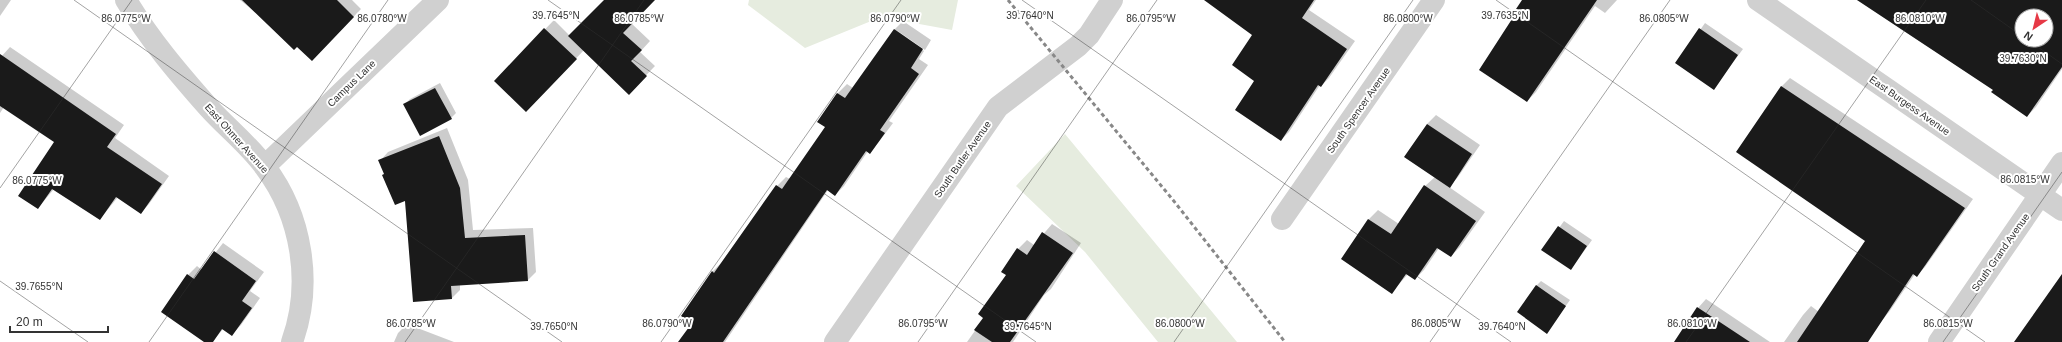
<svg xmlns="http://www.w3.org/2000/svg" width="2062" height="342" font-family="Helvetica,sans-serif">
	<rect width="100%" height="100%" fill="#fff"/>
	<path fill="#e6ecdf" d="M749,0H958L952,30L881,17L805,48L748,5Z
		M1065,134L1237,342H1158L1085,252L1016,186Z"/>
	<path fill="#0003" fill-rule="evenodd" d="M0,0H11L0,16Z
		M240,0H352L361,9L312,60L297,45Z
		M605,0H654L631,23L650,41L640,52L655,66L629,93L584,50L535,102L495,81L554,20L570,36Z
		M1206,0H1316L1309,10L1355,41L1329,78L1321,86L1320,85L1289,132L1281,140L1255,80L1253,34Z
		M1525,0H1617L1605,13L1595,6L1536,92L1527,101Z
		M1857,0H2062V69L2036,107L2027,116L1994,90ZM2022,16H2046V40H2022Z
		M903,21L931,40L925,50L895,29Z
		M1705,23L1743,49L1714,88L1677,63Z
		M895,29L924,51L919,59L928,65L889,121L893,123L878,143L869,152L868,151L844,186L835,195L828,190L725,342H679L693,323L712,272L721,263L777,186L786,177L790,179L826,127L818,122L838,93L847,84L853,88Z
		M10,47L124,125L115,138L169,176L149,204L141,213L118,197L100,219L54,189L38,208L55,142L4,107L0,113V58Z
		M1790,78L1973,199L1925,267L1917,275L1915,274L1889,312L1864,342H1784L1803,315L1811,306L1819,312L1866,240L1781,87Z
		M440,83L456,113L451,118L405,104L410,99Z
		M1436,115L1480,145L1458,177L1449,187L1485,212L1460,247L1451,256L1439,248L1424,270L1415,279L1408,274L1392,292L1342,259L1369,219L1378,210L1399,224L1425,186L1435,177L1427,124Z
		M447,128L468,180L473,230L533,228L536,272L528,280L460,284V290L452,298L414,301L405,199L385,173L380,161L388,152Z
		M1564,221L1592,240L1571,269L1543,250Z
		M1052,224L1081,243L1051,289L1044,295L1013,342H967L984,318L1007,274L1018,249L1027,240L1034,245Z
		M223,243L264,272L250,291L260,298L241,325L232,334L224,328L212,342H206L188,275L197,266L202,270Z
		M1541,281L1570,300L1547,332L1536,286Z
		M1706,299L1770,342H1675L1698,308Z
		M407,324L454,342H394L398,333Z"/>
	<path fill="#1a1a1a" fill-rule="evenodd" d="M242,0H337L354,17L312,61L297,47L294,50Z
		M604,0H655L623,33L642,50L631,61L647,76L629,95L568,36Z
		M1204,0H1314L1302,18L1347,49L1321,87L1318,85L1281,141L1235,110L1254,81L1232,65L1252,35Z
		M1522,0H1597L1527,102L1479,70L1512,19L1510,18Z
		M1857,0H2062V67L2027,117L1991,92L1993,90ZM2022,16H2046V40H2022Z
		M544,28L577,59L526,112L494,81Z
		M1699,28L1738,55L1714,90L1675,63Z
		M894,29L923,49L911,68L919,74L880,130L885,133L870,154L866,151L835,196L827,190L723,342H678L692,323L681,316L712,271L714,273L776,185L782,189L825,127L817,122L837,93L845,98Z
		M0,54L116,134L107,147L162,184L141,214L116,197L100,220L52,189L38,209L18,196L54,142L0,106Z
		M1781,86L1965,208L1917,277L1913,274L1868,342H1797L1865,241L1736,152Z
		M435,88L452,119L420,136L403,104Z
		M1427,124L1472,154L1450,188L1404,157Z
		M439,136L460,188L465,238L525,235L528,281L451,286L452,299L413,302L405,201L395,205L382,175L384,174L378,160Z
		M1424,185L1476,221L1451,257L1437,248L1415,280L1406,274L1392,294L1341,259L1368,219L1391,234Z
		M1558,226L1587,246L1571,270L1541,250Z
		M1042,232L1073,253L1010,342H992L974,330L983,318L978,314L1006,275L1001,272L1017,248L1027,255Z
		M214,251L256,281L242,301L252,308L232,336L222,329L213,342H204L161,312L187,274L194,279Z
		M2062,274V342H2014Z
		M1536,285L1566,306L1547,334L1517,312Z
		M1697,307L1750,342H1674Z"/>
	<g fill="none" stroke-linecap="round" stroke-linejoin="round">
		<path stroke="#d0d0d0" stroke-width="22" d="M126,0C149,39 179,74 209,108C227,128 249,145 265,167C302,216 313,284 292,342
			M1758,0L2062,210
			M265,166L438,0
			M1282,219L1434,0
			M835,342L998,107L1078,46L1089,35L1112,0
			M1939,342L2062,163"/>
		<path stroke="#888" stroke-width="3" stroke-dasharray="4 3" stroke-linecap="butt" d="M1008,0L1173,200L1285,342"/>
	</g>
	<path fill="none" stroke="#333" stroke-width="1" stroke-opacity="0.45" d="M74,0L562,342M548,0L1036,342M1022,0L1511,342M1496,0L1985,342M1971,0L2022,36M2028,40L2062,64M0,188L132,0M0,281L88,342M149,342L388,0M405,342L644,0M661,342L901,0M918,342L1157,0M1174,342L1413,0M1430,342L1670,0M1686,342L1926,0M1943,342L2062,172"/>
	<g text-anchor="middle" stroke-width="4" stroke-linejoin="round" paint-order="stroke">
		<g font-size="10" fill="#333" stroke="#fff">
			<text transform="translate(351 83) rotate(-44)" y="4">Campus Lane</text>
			<text transform="translate(1910 105) rotate(35)" y="4">East Burgess Avenue</text>
			<text transform="translate(1358 110) rotate(-55)" y="4">South Spencer Avenue</text>
			<text transform="translate(237 138) rotate(48)" y="4">East Ohmer Avenue</text>
			<text transform="translate(962 159) rotate(-55)" y="4">South Butler Avenue</text>
			<text transform="translate(2000 252) rotate(-55)" y="4">South Grand Avenue</text>
		</g>
	</g>
	<g font-size="10" text-anchor="middle" fill="#333" stroke="#fff" stroke-width="4" stroke-linejoin="round" paint-order="stroke">
		<text x="556" y="19">39.7645°N</text>
		<text x="1030" y="19">39.7640°N</text>
		<text x="1505" y="19">39.7635°N</text>
		<text x="126" y="22">86.0775°W</text>
		<text x="382" y="22">86.0780°W</text>
		<text x="639" y="22">86.0785°W</text>
		<text x="895" y="22">86.0790°W</text>
		<text x="1151" y="22">86.0795°W</text>
		<text x="1408" y="22">86.0800°W</text>
		<text x="1664" y="22">86.0805°W</text>
		<text x="1920" y="22">86.0810°W</text>
		<text x="2023" y="62">39.7630°N</text>
		<text x="2025" y="183">86.0815°W</text>
		<text x="37" y="184">86.0775°W</text>
		<text x="39" y="290">39.7655°N</text>
		<text x="411" y="327">86.0785°W</text>
		<text x="667" y="327">86.0790°W</text>
		<text x="923" y="327">86.0795°W</text>
		<text x="1180" y="327">86.0800°W</text>
		<text x="1436" y="327">86.0805°W</text>
		<text x="1692" y="327">86.0810°W</text>
		<text x="1948" y="327">86.0815°W</text>
		<text x="554" y="330">39.7650°N</text>
		<text x="1028" y="330">39.7645°N</text>
		<text x="1502" y="330">39.7640°N</text>
	</g>
	<g transform="translate(2034 28) rotate(215)"><circle r="19" fill="#ffffff" stroke="#adadad"/>
	<path d="M0-3L7 15L0 10L-7 15Z" fill="#e63946"/>
	<text y="-6" font-size="11" font-weight="bold" text-anchor="middle" fill="#333333">N</text>
	</g>
	<path d="M10 326v6h98v-6" fill="none" stroke="#333333" stroke-width="2"/>
	<text x="16" y="326" font-size="12" fill="#333333" stroke="#ffffff" stroke-width="3" paint-order="stroke">20 m</text>
</svg>
